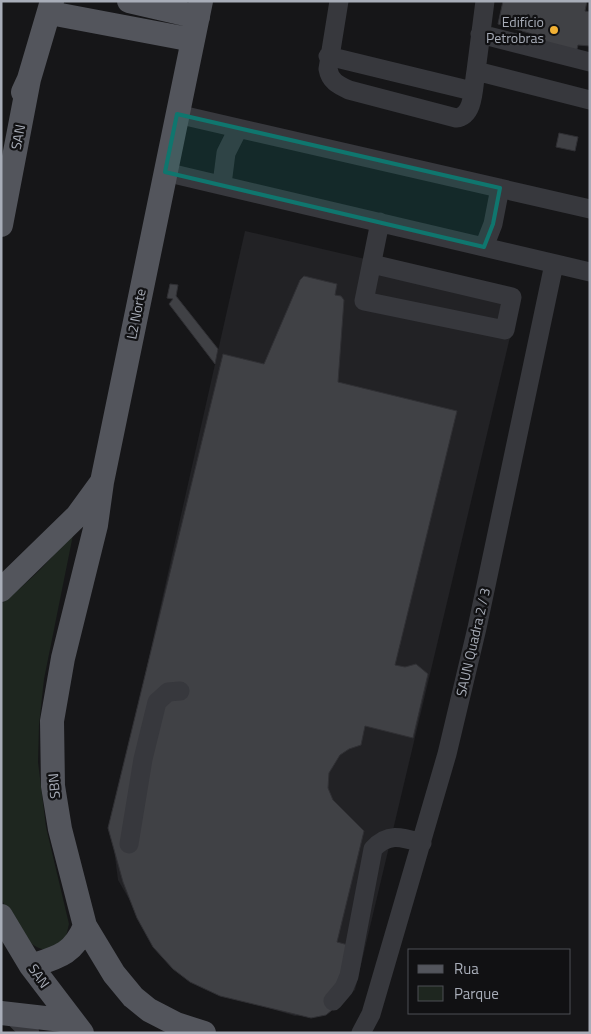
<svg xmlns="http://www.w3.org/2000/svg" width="591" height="1034" font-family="'Titillium Web',sans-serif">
	<rect width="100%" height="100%" fill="#161618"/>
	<path fill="#222225" d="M245,231L520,295L355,990L330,1011L295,1016L203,988L162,956L118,880L111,826Z"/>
	<path fill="#1e261f" d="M74,530L44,679L39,725L38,762L46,827L69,924L65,941L46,950C23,946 11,918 1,898V604C29,582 53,559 74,530Z"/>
	<path fill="#404145" stroke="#303034" d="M503,1H587L585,11L590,12V46L578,45L575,58L536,50L539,36L498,24Z
		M559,133L578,137L575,151L556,147Z
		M304,276L337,284L335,295L341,296L344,300L338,382L457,411L395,665L405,667L416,664L428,674L413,738L365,726L361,745L349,749L340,755L329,773L328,788L333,800L364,831L337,942L363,949L338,1005L326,1015L311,1018L220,996L190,982L173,969L153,947L137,918L123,882L108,828L223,354L264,364L300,280Z
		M170,284L178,285L176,296L218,349L215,364L169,304L173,299L167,298Z"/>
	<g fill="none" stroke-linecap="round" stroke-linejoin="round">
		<path stroke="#37383d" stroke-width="19" d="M339,1L328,69C330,81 338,85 349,90L456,118C475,116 473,86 476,71
			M485,1L476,71L590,100
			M480,34L590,62
			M328,56L472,91
			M177,114L590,209
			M165,172L590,272
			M222,184L226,153L238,129
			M484,247L493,224L500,188
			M372,264L512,297L505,330L364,301L380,222
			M129,844L143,759L157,702L168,692L180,691
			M333,1001L344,988L349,976L373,849C388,832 402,837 422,843
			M9,1012L30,1033
			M361,1033L371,1014L447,754L477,628L554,264"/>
		<path stroke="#53555c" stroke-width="24" d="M129,1L198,17
			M201,1L102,482L96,525L63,658L52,721L53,786L60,829L85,926L114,974L133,997L149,1010L176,1024L204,1033
			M50,13L193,40
			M23,92L29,79L52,1
			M1,225L29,79
			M1,590L77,516L101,483
			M1,916L31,966L82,1033
			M31,966C59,957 73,954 85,926
			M1,1013L71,1021"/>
	</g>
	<path fill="#0f766e" fill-opacity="0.2" stroke="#0f766e" stroke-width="4" stroke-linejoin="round" d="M177,114L500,188L493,224L484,247L165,172Z"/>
	<circle fill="#f2b134" stroke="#111113" stroke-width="2" cx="554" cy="30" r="5"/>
	<g text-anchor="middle" stroke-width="4.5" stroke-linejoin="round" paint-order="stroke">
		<g font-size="14" fill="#a8adb8" stroke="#111113" text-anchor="end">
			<text x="544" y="27">Edifício<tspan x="544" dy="16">Petrobras</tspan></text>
		</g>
		<g font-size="14" fill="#a8adb8" stroke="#111113">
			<text transform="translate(18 137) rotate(-79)" y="5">SAN</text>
			<text transform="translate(136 314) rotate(-79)" y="5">L2 Norte</text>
			<text transform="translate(473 642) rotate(-77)" y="5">SAUN Quadra 2 / 3</text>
			<text transform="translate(54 786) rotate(-95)" y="5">SBN</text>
			<text transform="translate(39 976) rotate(55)" y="5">SAN</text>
		</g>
	</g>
	<rect width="591" height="1034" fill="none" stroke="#a8adb8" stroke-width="5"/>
	<rect x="408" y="949" width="162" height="65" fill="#111113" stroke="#4d4f55"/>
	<rect x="418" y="965" width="25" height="8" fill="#53555c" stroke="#4d4f55"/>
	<text x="454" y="974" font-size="15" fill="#a8adb8">Rua</text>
	<rect x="418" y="986" width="25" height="15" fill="#1e261f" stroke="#4d4f55"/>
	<text x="454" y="999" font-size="15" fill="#a8adb8">Parque</text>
</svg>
